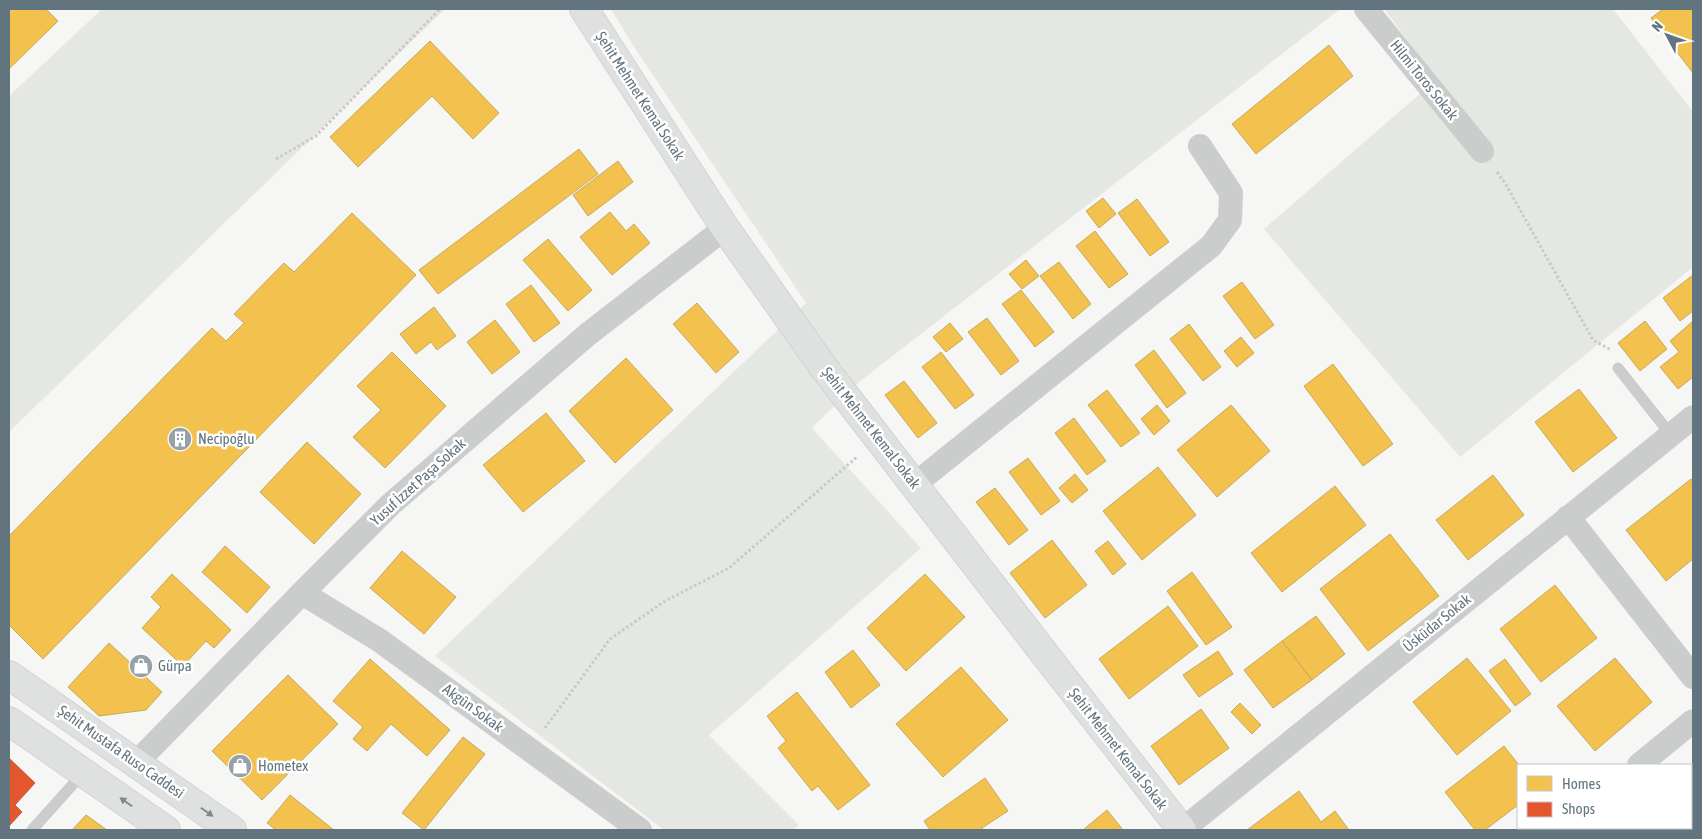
<svg xmlns="http://www.w3.org/2000/svg" width="1702" height="839" font-family="'Asap Condensed',sans-serif">
	<rect width="100%" height="100%" fill="#f6f6f5"/>
	<path fill="#e5e8e2" d="M102,9H445L9,432V96Z
		M611,9H1340L859,382L812,428L921,548L709,735L799,825L793,830H664L435,656L806,303L636,50Z
		M1384,9H1613L1693,112V267L1460,457L1264,229L1437,79Z"/>
	<path fill="#f2c14e" stroke="#c7aa5d" d="M9,9H46L58,21L9,69Z
		M1663,9H1693V73L1651,18Z
		M430,41L499,113L473,139L432,96L358,167L330,137Z
		M1329,45L1353,76L1256,154L1232,124Z
		M579,149L598,174L438,294L419,270Z
		M618,161L633,182L588,216L573,195Z
		M1103,198L1116,214L1099,228L1086,211Z
		M1137,199L1169,242L1150,256L1118,213Z
		M610,212L626,231L634,224L650,243L612,275L580,237Z
		M352,213L416,275L43,659L9,625V536L212,328L226,341L244,323L234,314L284,263L294,272Z
		M1095,231L1128,274L1109,288L1076,246Z
		M548,239L592,290L568,311L523,260Z
		M1026,260L1039,276L1022,289L1009,274Z
		M1059,262L1091,304L1073,319L1040,276Z
		M1693,275V311L1680,321L1663,298Z
		M1242,282L1274,325L1255,339L1223,296Z
		M531,285L560,323L534,342L506,304Z
		M1021,290L1054,332L1035,347L1002,304Z
		M697,303L739,352L716,373L673,324Z
		M434,307L456,336L437,350L431,342L416,354L400,334Z
		M987,318L1019,361L1001,375L968,332Z
		M495,320L520,352L492,374L467,342Z
		M1645,321L1667,349L1640,371L1618,343Z
		M1693,321V377L1678,389L1660,367L1679,352L1670,341Z
		M950,323L963,339L946,352L933,337Z
		M1189,324L1221,367L1203,381L1170,339Z
		M1241,337L1254,353L1237,367L1224,351Z
		M1154,350L1186,393L1167,408L1135,365Z
		M392,352L446,406L385,468L353,437L381,410L357,386Z
		M941,352L974,395L955,409L922,367Z
		M626,358L673,410L615,463L569,411Z
		M1333,364L1393,444L1363,466L1304,386Z
		M904,381L937,423L918,438L885,395Z
		M1579,389L1617,438L1573,472L1535,422Z
		M1107,390L1140,433L1121,447L1088,405Z
		M1157,405L1170,421L1154,435L1141,419Z
		M1231,405L1270,451L1217,497L1177,450Z
		M546,413L585,461L523,512L483,465Z
		M1074,418L1106,461L1087,475L1055,433Z
		M307,442L361,494L314,544L260,492Z
		M1028,458L1060,501L1041,515L1009,472Z
		M1158,467L1196,515L1142,560L1103,511Z
		M1075,474L1088,490L1072,503L1059,488Z
		M1493,475L1524,515L1468,560L1436,520Z
		M1691,479L1693,482V559L1666,581L1626,530Z
		M1335,486L1366,525L1282,592L1251,553Z
		M995,488L1028,530L1009,545L976,502Z
		M1390,534L1439,596L1368,651L1320,589Z
		M1052,540L1087,585L1045,618L1010,573Z
		M1108,541L1126,564L1113,575L1095,551Z
		M225,546L270,587L247,613L202,572Z
		M402,551L456,597L424,634L370,588Z
		M1192,572L1232,627L1206,645L1167,591Z
		M172,574L231,630L214,648L206,641L183,666L142,628L161,607L151,597Z
		M925,574L965,617L906,671L867,628Z
		M1555,585L1597,638L1541,682L1500,629Z
		M1168,606L1198,646L1129,699L1099,659Z
		M1316,616L1345,654L1312,680L1282,641Z
		M1282,641L1312,680L1273,708L1244,670Z
		M109,643L162,692L146,710L99,716L68,687Z
		M853,650L880,685L851,708L825,672Z
		M1218,651L1233,674L1199,697L1183,675Z
		M1467,658L1511,711L1457,755L1413,702Z
		M1615,658L1652,702L1595,751L1557,706Z
		M370,659L450,730L427,756L391,724L367,751L353,739L363,727L333,701Z
		M1505,659L1531,694L1515,706L1489,671Z
		M961,667L1008,720L943,777L896,724Z
		M288,675L338,724L262,800L212,751Z
		M797,692L870,785L838,810L818,786L812,791L778,748L786,741L767,716Z
		M1240,703L1261,725L1252,734L1231,712Z
		M1201,709L1229,748L1179,785L1151,746Z
		M463,737L485,754L424,830L402,813Z
		M1504,746L1519,765L1518,805L1485,830H1475L1445,792Z
		M985,778L1008,811L982,828L983,830H930L924,821Z
		M1693,778V830H1652L1650,828H1691V780Z
		M1299,791L1321,822L1335,811L1349,830H1247Z
		M290,795L334,830H276L267,823Z
		M1107,810L1123,830H1083Z
		M86,815L107,830H72Z"/>
	<path fill="#e4572e" stroke="#bd6046" d="M9,758L35,783L15,805L22,812L9,826Z"/>
	<g fill="none" stroke-linecap="round" stroke-linejoin="round">
		<g stroke="#d2d3d3" stroke-width="30">
			<path id="secondary" d="M584,9L725,228L824,368L1047,657L1182,830"/>
		</g>
		<g stroke="#d2d3d3" stroke-width="30">
			<path id="primary" d="M9,675L232,830
				M9,721L166,830"/>
		</g>
		<path stroke="#c8c9ca" stroke-width="3" stroke-dasharray="2.5 2.5" stroke-linecap="butt" d="M276,159L316,136L440,9
			M1497,172L1505,183L1593,340L1611,350
			M545,728L610,639L665,601L729,568L857,457"/>
		<path stroke="#cbcccc" stroke-width="11" d="M1618,368L1671,435
			M32,830L83,773"/>
		<path stroke="#cbcccc" stroke-width="24" d="M1366,9L1482,151
			M915,484L1211,246L1230,220L1231,193L1200,146
			M1568,517L1693,677
			M302,593L379,640L640,830
			M136,763L302,593L391,504L587,335L725,228
			M1639,765L1693,721
			M1594,828L1596,830
			M1182,830L1693,417
			M1559,830L1562,828"/>
		<use href="#secondary" stroke="#dfe0e0" stroke-width="28"/>
		<use href="#primary" stroke="#dfe0e0" stroke-width="28"/>
	</g>
	<defs><path id="oneway-solid" d="M-6-.8H1V-3.2L6.5 0L1 3.2V.8H-6Z" transform="scale(1.25)"/></defs>
	<g fill="#7b8a92">
		<use href="#oneway-solid" transform="translate(126 802) rotate(-145)"/>
		<use href="#oneway-solid" transform="translate(207 812) rotate(35)"/>
	</g>
	<defs>
		<g id="building-disc" transform="scale(1.25)"><circle r="9.5" fill="#96a2a8" stroke="#fff"/><path d="M-4-6H4V6H1V3H-1V6H-4ZM-2.5-4.3h1.7v1.8h-1.7ZM.8-4.3h1.7v1.8H.8ZM-2.5-1h1.7V.8h-1.7ZM.8-1h1.7V.8H.8Z" fill="#fff"/></g>
		<g id="shop-disc" transform="scale(1.25)"><circle r="9.5" fill="#96a2a8" stroke="#fff"/><path d="M-5-2.5h2.3a2.7 3.5 0 0 1 5.4 0H5L5.5 6h-11ZM-1.5-2.5h3a1.5 2.3 0 0 0-3 0Z" fill="#fff"/></g>
	</defs>
	<g fill-rule="evenodd">
		<use href="#building-disc" x="180" y="439"/>
		<use href="#shop-disc" x="141" y="666"/>
		<use href="#shop-disc" x="240" y="766"/>
	</g>
	<g text-anchor="middle" stroke-width="5" stroke-linejoin="round" paint-order="stroke">
		<g font-size="15" fill="#62757f" stroke="#fff">
			<text transform="translate(1424 80) rotate(51)" y="5">Hilmi Toros Sokak</text>
			<text transform="translate(640 96) rotate(57)" y="5">Şehit Mehmet Kemal Sokak</text>
			<text transform="translate(871 428) rotate(52)" y="5">Şehit Mehmet Kemal Sokak</text>
			<text transform="translate(418 482) rotate(-42)" y="5">Yusuf İzzet Paşa Sokak</text>
			<text transform="translate(1437 623) rotate(-39)" y="5">Üsküdar Sokak</text>
			<text transform="translate(473 708) rotate(36)" y="5">Akgün Sokak</text>
			<text transform="translate(1118 749) rotate(52)" y="5">Şehit Mehmet Kemal Sokak</text>
			<text transform="translate(121 752) rotate(35)" y="5">Şehit Mustafa Ruso Caddesi</text>
		</g>
		<g font-size="15" fill="#62757f" stroke="#fff" text-anchor="start">
			<text x="198" y="444">Necipoğlu</text>
			<text x="158" y="671">Gürpa</text>
			<text x="258" y="771">Hometex</text>
		</g>
	</g>
	<rect width="1702" height="839" fill="none" stroke="#62757f" stroke-width="20"/>
	<rect x="1517" y="764" width="175" height="65" fill="#ffffff" stroke="#c0c8cc"/>
	<rect x="1527" y="776" width="25" height="15" fill="#f2c14e" stroke="#c0c8cc"/>
	<text x="1562" y="789" font-size="15" fill="#62757f">Homes</text>
	<rect x="1527" y="802" width="25" height="15" fill="#e4572e" stroke="#c0c8cc"/>
	<text x="1562" y="814" font-size="15" fill="#62757f">Shops</text>
	<g transform="translate(1667 35) rotate(311)" stroke="#ffffff" stroke-width="4" paint-order="stroke">
	<path d="M0-4L9 19L0 12L-9 19Z" fill="#62757f"/>
	<text y="-8" font-size="14" font-weight="bold" text-anchor="middle" fill="#62757f">N</text>
	</g>
</svg>
